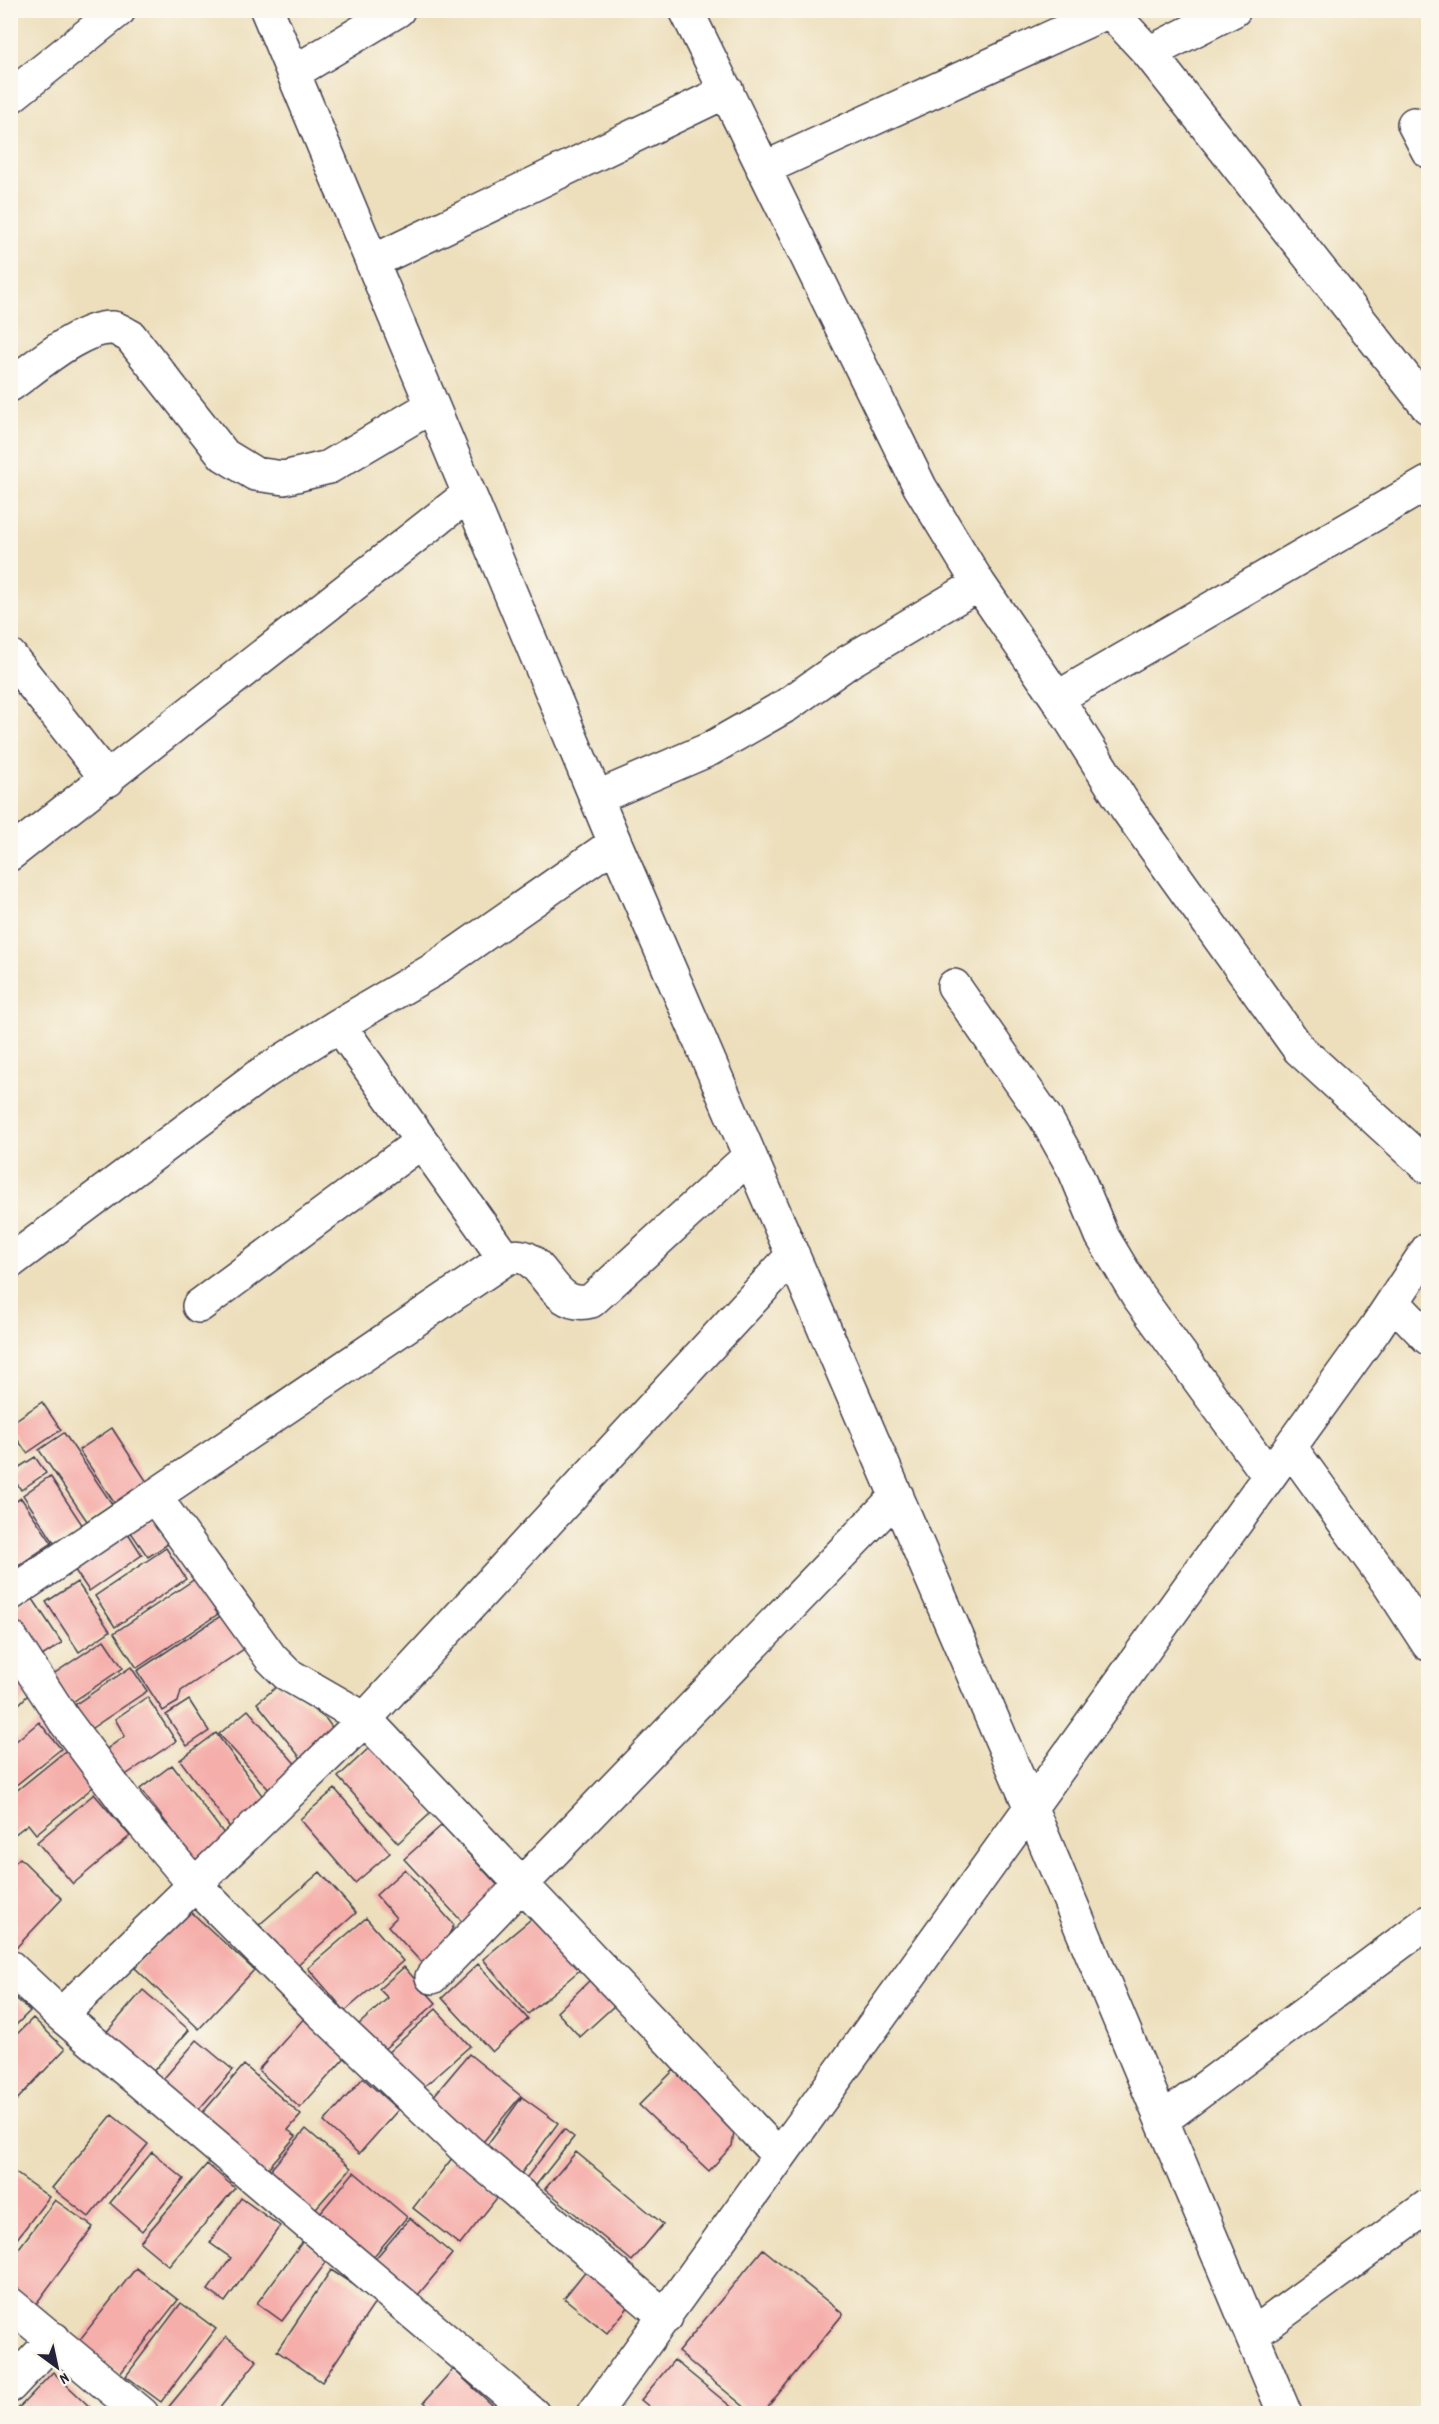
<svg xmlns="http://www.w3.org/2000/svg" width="1439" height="2424" font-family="Dekko,sans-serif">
	<rect width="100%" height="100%" fill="#fbf7ec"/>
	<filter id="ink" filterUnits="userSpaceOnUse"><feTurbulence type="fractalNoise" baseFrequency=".0167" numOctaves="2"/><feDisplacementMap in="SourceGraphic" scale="12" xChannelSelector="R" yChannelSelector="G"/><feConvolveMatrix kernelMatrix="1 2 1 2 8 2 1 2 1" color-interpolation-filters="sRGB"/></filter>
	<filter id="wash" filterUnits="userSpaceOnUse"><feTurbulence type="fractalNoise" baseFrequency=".008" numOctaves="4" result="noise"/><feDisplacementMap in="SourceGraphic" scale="24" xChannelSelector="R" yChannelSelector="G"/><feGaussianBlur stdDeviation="1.35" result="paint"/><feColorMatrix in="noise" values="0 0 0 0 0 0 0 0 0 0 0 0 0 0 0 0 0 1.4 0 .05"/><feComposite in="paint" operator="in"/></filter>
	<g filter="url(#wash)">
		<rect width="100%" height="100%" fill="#eddfbc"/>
		<g id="blocks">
			<path fill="#f5aeaa" d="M42,1402L61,1430L27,1453L10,1429V1424Z
				M112,1428L147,1482L115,1504L79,1450Z
				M64,1433L112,1504L87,1521L39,1450Z
				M35,1457L46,1473L21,1490L10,1473Z
				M50,1476L83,1526L55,1544L23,1495Z
				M21,1498L52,1543L10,1571V1505Z
				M150,1517L168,1544L148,1557L130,1531Z
				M126,1530L142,1555L89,1591L72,1566Z
				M166,1548L186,1579L115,1627L95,1596Z
				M195,1579L218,1614L137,1668L114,1633Z
				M77,1582L110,1631L79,1652L46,1602Z
				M31,1596L62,1643L33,1662L10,1627V1609Z
				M225,1613L247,1647L181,1691L178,1702L163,1711L137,1671Z
				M104,1640L123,1668L71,1703L52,1675Z
				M131,1667L147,1691L89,1730L73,1706Z
				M15,1670L35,1688L10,1713V1674Z
				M279,1685L326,1719L337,1734L303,1761L257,1703Z
				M147,1697L176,1741L118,1780L101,1753L125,1736L115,1719Z
				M189,1700L209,1731L187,1746L166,1715Z
				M248,1710L298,1767L271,1792L219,1734Z
				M39,1722L61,1749L10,1790V1746Z
				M216,1733L267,1802L231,1829L180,1760Z
				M371,1746L432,1812L398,1843L338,1777Z
				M68,1749L97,1784L36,1834L28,1824L10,1838V1796Z
				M172,1765L228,1839L197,1862L140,1789Z
				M335,1789L390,1853L355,1883L300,1819Z
				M94,1794L130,1836L73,1884L37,1842Z
				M442,1825L502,1890L465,1925L404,1859Z
				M20,1858L62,1899L15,1949L10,1945V1867Z
				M405,1869L454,1925L429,1971L388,1926L396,1918L376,1895Z
				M320,1872L356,1913L295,1967L259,1925Z
				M189,1910L254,1970L199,2029L135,1968Z
				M536,1915L581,1969L528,2014L483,1959Z
				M366,1918L403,1961L345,2011L308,1968Z
				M478,1964L528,2019L492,2052L442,1998Z
				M404,1967L436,2003L382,2051L358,2025L388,1998L379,1989Z
				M591,1979L615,2005L580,2037L557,2012Z
				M143,1990L189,2030L150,2075L104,2035Z
				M10,1993L30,2011L10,2031Z
				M436,2009L470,2046L418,2092L385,2055Z
				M307,2015L349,2053L300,2108L258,2070Z
				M33,2018L65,2049L10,2107V2041Z
				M197,2040L233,2070L194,2115L159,2084Z
				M469,2054L521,2096L479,2147L427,2104Z
				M244,2065L301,2115L288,2130L296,2136L263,2174L198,2118Z
				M674,2070L733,2126L734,2133L732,2146L709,2171L639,2105Z
				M363,2078L398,2110L359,2154L324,2122Z
				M522,2097L558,2123L518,2178L482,2152Z
				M112,2115L148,2144L89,2217L52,2188Z
				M306,2129L351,2168L310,2215L265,2176Z
				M564,2129L574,2137L533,2189L523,2182Z
				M152,2152L184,2179L142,2231L110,2203Z
				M576,2152L663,2224L632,2261L545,2189Z
				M453,2157L500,2194L460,2245L413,2208Z
				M207,2164L235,2188L169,2266L140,2242Z
				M10,2169L49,2197L10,2248Z
				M354,2172L407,2217L368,2263L315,2219Z
				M241,2198L280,2226L225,2302L208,2290L231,2258L210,2243Z
				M55,2200L93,2227L36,2304L10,2286V2260Z
				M410,2218L452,2254L413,2301L370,2265Z
				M303,2241L328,2260L282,2321L257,2303Z
				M763,2249L843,2314L762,2414H753L678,2352Z
				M136,2268L178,2300L120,2374L78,2342Z
				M587,2269L630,2305L607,2333L564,2298Z
				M331,2270L377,2300L322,2382L277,2351Z
				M181,2303L216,2329L161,2402L126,2376Z
				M226,2337L257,2361L215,2414H173L167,2409Z
				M674,2360L740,2414H658L641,2400Z
				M453,2369L502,2414H437L424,2402Z
				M53,2372L92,2409L88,2414H13Z"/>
		</g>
	</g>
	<g filter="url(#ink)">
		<use href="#blocks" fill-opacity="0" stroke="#403e4e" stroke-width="1.5"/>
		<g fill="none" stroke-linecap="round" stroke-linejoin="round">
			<g stroke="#403e4e" stroke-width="36">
				<path id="minor" d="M267,10L615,843L1030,1806L1285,2414
					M686,10L920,487L979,584L1057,698L1127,809L1299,1049L1428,1167
					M1109,10L1149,53L1234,10
					M1149,53L1428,407
					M293,73L398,10
					M10,97L119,10
					M1414,124L1428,151
					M763,169L1109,11
					M372,262L727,91
					M10,385C36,367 81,326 113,328C119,329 125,334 130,336L224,455L255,474L284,478L329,467L432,406
					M10,656L108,780
					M1057,698L1428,483
					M596,798L710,749L787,705L848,662L979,584
					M10,854L469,494
					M954,986L1045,1117L1075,1171L1102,1236L1138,1296L1269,1476
					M339,1025L505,1259
					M10,1262L257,1077L339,1025L433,970L615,843
					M1394,1303L1428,1338
					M199,1306L421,1142
					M1290,1447L1389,1584L1428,1644
					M155,1497L271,1658L287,1674L365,1719L779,2156
					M10,1594L505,1259C546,1242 546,1313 591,1301L750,1156
					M10,1637L64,1720L129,1807L194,1884L320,2011L468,2151L666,2317
					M10,1967L61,2015L533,2414
					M432,1977L897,1496
					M61,2015L365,1719L793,1255
					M1162,2120L1428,1922
					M10,2304L142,2414
					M1252,2335L1428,2206
					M10,2386L54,2339
					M594,2414L1375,1329L1428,1249"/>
			</g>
			<use href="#minor" stroke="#fff" stroke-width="33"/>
		</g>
	</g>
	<rect width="1439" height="2424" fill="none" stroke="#fbf7ec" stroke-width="36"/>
	<g transform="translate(57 2367) rotate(147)" stroke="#fbf7ec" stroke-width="4.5" paint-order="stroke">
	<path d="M0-4.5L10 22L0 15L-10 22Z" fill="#22223b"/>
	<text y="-9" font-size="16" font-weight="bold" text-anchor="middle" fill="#22223b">N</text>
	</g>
</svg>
